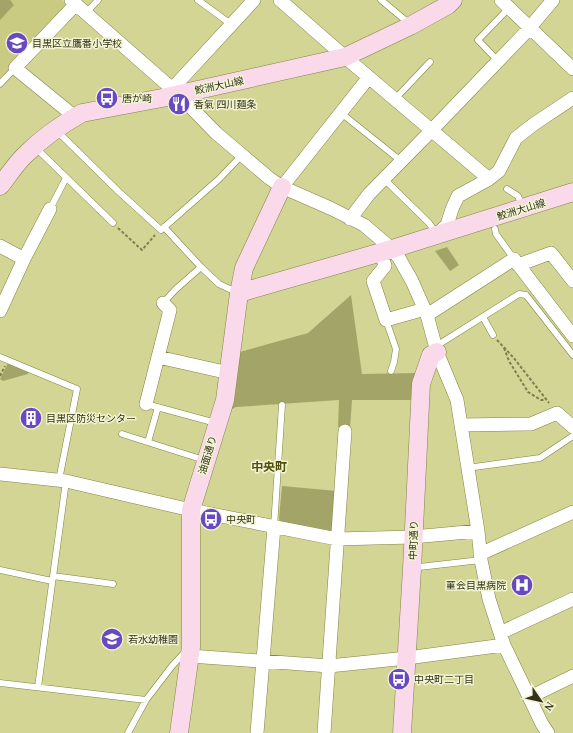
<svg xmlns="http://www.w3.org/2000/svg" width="573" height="733" font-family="'Times New Roman','Noto Sans JP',serif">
	<rect width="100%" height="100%" fill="#d3d594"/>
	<path fill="#c8cb81" d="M0,0H61L68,6L0,80Z"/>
	<path fill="#a3a568" d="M0,0H10L14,5L0,20Z
		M447,247L459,265L450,271L435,251Z
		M351,295L362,374L418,373L415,400H352L350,429L338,427L339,400L236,407L229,411L236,353L308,333Z
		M9,361L29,370L28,374L3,381L0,379Z
		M282,486L337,491L334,529L330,532L283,524L279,519Z"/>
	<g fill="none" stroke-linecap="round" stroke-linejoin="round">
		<g stroke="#828445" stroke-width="7">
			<path id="lane" d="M198,0L232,25
				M381,0L405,20L409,25
				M86,13L98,0
				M498,61L478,40L509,8
				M0,84L15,68
				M395,99L430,62
				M341,113L401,161
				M57,131L118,191L161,230L219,179L242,155
				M36,148L113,223
				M384,179L429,223L436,233
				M507,189L518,196L522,206
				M50,209L66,178
				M164,227L201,267L219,284L236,292
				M495,229L496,234L514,259
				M163,303L176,289L201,267
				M483,317L493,335
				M386,320L396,349L394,362L391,371
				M435,345L441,343L519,294L526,295L573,355
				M0,357L77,389L59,480
				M146,404L216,423
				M122,434L204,460
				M148,442L158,407
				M467,468L540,458L573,436
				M274,527L282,405
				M414,568L419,567L481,560
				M0,570L52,581
				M53,576L113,584
				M0,683L146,700
				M38,687L66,481
				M128,733L146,700L172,666L185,652"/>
		</g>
		<g stroke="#828445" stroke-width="14">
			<path id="street" d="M71,0L178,94L216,133L242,155L269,178L282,187L330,208L364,225L392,249L399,258L412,281L427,315L437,352L457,400L478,531L481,560L489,599L504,645L542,724L548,733
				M280,0L345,57L489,179
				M501,0L573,69
				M172,89L254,0
				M72,119L69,112L15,68L76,4
				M282,187L369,77
				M350,219L369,194L427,135L526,32L553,0
				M437,234L447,225L452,209L458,196L489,179L499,171L516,138L534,124L573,98
				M0,246L24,259
				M394,251L382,255L385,266L373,281L386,320L425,309
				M518,265L551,253L573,281
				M0,311L24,259L50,209
				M427,315L514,259L573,336
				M158,357L170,310L163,303
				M146,404L158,357L229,373
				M461,425L531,424L557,413L573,427
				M0,474L66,481L191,510L337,539L413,537L478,531
				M480,554L573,512
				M500,633L573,599
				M190,656L329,666L407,658L504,645
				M530,697L573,676
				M257,733L274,527
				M324,733L345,431"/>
		</g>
		<g stroke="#828445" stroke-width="19">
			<path id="secondary" d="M0,186C8,176 15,165 24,156C39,141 62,124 82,113L162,98L345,57L410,26L448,5L453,0
				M239,293L392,249L573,192
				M179,733L191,647V510L225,400L239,293L244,268L282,187
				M402,733L412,569L421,384L431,355L437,352"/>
		</g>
		<path stroke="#7d7e52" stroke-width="2" stroke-dasharray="3 2" stroke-linecap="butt" d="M118,228L142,250L155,235
			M497,340L513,357L549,403
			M504,348L509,361L528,392L541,400H545
			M0,376L5,366"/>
		<use href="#lane" stroke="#fff" stroke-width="6"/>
		<use href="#street" stroke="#fff" stroke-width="13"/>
		<use href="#secondary" stroke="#fad9ea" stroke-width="18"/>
	</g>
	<defs>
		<g id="school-disc" transform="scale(1.15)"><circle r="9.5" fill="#6849c2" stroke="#f2f4d3"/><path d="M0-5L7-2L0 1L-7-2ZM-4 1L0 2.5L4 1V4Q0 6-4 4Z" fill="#fff"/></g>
		<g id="bus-disc" transform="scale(1.15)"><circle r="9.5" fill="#6849c2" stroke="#f2f4d3"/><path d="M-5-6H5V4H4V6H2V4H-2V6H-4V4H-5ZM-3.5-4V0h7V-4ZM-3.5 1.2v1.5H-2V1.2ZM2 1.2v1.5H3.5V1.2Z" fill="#fff"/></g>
		<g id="restaurant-disc" transform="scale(1.15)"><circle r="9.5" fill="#6849c2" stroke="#f2f4d3"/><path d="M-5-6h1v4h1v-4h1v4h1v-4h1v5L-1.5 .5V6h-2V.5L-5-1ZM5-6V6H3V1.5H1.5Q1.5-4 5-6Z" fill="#fff"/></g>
		<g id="building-disc" transform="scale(1.15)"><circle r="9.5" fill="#6849c2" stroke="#f2f4d3"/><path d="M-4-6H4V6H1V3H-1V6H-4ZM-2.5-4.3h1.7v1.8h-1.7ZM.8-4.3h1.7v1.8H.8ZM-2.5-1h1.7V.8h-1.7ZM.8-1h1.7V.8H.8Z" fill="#fff"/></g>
		<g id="hospital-disc" transform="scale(1.15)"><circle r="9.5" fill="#6849c2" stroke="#f2f4d3"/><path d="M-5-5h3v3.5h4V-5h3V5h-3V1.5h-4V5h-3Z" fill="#fff"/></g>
	</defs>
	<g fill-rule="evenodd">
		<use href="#school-disc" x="17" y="43"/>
		<use href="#bus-disc" x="107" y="98"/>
		<use href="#restaurant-disc" x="179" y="104"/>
		<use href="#building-disc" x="31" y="418"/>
		<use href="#bus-disc" x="211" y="519"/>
		<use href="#hospital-disc" x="522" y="585"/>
		<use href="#school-disc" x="112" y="639"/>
		<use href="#bus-disc" x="399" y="679"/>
	</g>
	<g text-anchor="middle" stroke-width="3" stroke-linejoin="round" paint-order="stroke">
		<g font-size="10" fill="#313217" stroke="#f2f4d3" text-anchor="start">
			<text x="32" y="47">目黒区立鷹番小学校</text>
			<text x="122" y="102">唐が崎</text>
			<text x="194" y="108">香氣 四川麺条</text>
			<text x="46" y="422">目黒区防災センター</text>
			<text x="226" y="523">中央町</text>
			<text x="506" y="589" text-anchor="end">菫会目黒病院</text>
			<text x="128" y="643">若水幼稚園</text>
			<text x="414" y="683">中央町二丁目</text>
		</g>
		<g font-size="10" fill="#313217" stroke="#f2f4d3">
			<text transform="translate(219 85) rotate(-12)" y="4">鮫洲大山線</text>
			<text transform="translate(521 209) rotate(-17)" y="4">鮫洲大山線</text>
			<text transform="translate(207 455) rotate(-73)" y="4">油面通り</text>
			<text transform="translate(413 540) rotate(-88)" y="4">中町通り</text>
		</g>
		<g font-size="12" font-weight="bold" fill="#50500b" stroke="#f2f4d3">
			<text x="269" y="471">中央町</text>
		</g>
	</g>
	<g transform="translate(541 701) rotate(124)" stroke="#f2f4d3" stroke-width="3" paint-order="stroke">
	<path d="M0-3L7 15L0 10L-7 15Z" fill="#313217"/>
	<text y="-6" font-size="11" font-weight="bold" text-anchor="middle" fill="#313217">N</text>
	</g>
</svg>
